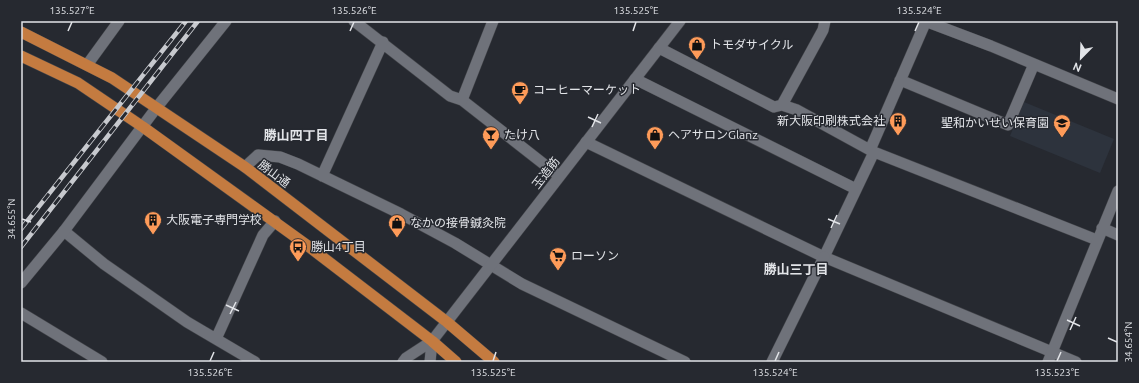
<svg xmlns="http://www.w3.org/2000/svg" width="1139" height="383" font-family="Ubuntu,'Noto Sans JP',sans-serif">
	<rect width="100%" height="100%" fill="#262930"/>
	<path fill="#2d333d" d="M1024,102L1114,139L1100,173L1010,136Z"/>
	<g fill="none" stroke-linecap="round" stroke-linejoin="round">
		<g stroke="#424449" stroke-width="12">
			<path id="minor" d="M354,21L450,96L462,100L559,176
				M925,21L991,46L1118,99
				M659,48L774,107L782,105L797,110L870,150L926,21
				M87,65L119,21
				M635,79L856,189
				M900,80L1008,125L1034,64
				M782,105L823,30L825,21
				M586,142L824,257L1076,362
				M245,167L258,155L280,157L298,164L401,214L455,243L522,284L685,362
				M322,176L383,42
				M64,231L104,264L187,322L255,362
				M824,257L874,152L1097,240
				M216,339L263,235L275,221"/>
		</g>
		<g stroke="#424449" stroke-width="12">
			<path id="tertiary" d="M462,100L493,21
				M1102,228L1118,235
				M21,283L64,231L157,107L226,21
				M21,313L102,362
				M403,362L406,358L432,341L680,21
				M430,362L432,341
				M772,362L824,257
				M1048,362L1118,191"/>
		</g>
		<g stroke="#424449" stroke-width="12">
			<path id="primary" d="M21,32L112,78L245,167L447,322L494,362
				M21,56L78,83L143,127L308,246L432,341L456,362"/>
		</g>
		<use href="#minor" stroke="#6f727a" stroke-width="11"/>
		<use href="#tertiary" stroke="#6f727a" stroke-width="11"/>
		<use href="#primary" stroke="#c47b40" stroke-width="11"/>
		<g stroke="#c7c9ce" stroke-width="4.5">
			<path id="rail" d="M21,229L186,21
				M21,247L198,21"/>
		</g>
		<use href="#rail" stroke="#262930" stroke-width="3" stroke-dasharray="9" stroke-linecap="butt"/>
	</g>
	<path fill="none" stroke="#e2e4e8" stroke-width="1.5" d="M68,31L72,22M350,31L354,22M633,31L636,22M915,31L919,22M588,117L601,123M592,127L598,114M22,219L31,222M828,219L840,224M831,228L837,215M226,305L239,311M230,314L236,302M1067,320L1080,326M1070,330L1076,317M1108,338L1117,342M210,361L214,352M493,361L496,352M775,361L779,352M1057,361L1061,352"/>
	<defs>
		<g id="shop-pin" transform="scale(0.9)"><path d="M0 17L-7.5 6A9.5 9.5 0 1 1 7.5 6Z" fill="#fe9b59" stroke="#262930"/><path d="M-5-2.5h2.3a2.7 3.5 0 0 1 5.4 0H5L5.5 6h-11ZM-1.5-2.5h3a1.5 2.3 0 0 0-3 0Z" fill="#111"/></g>
		<g id="cafe-pin" transform="scale(0.9)"><path d="M0 17L-7.5 6A9.5 9.5 0 1 1 7.5 6Z" fill="#fe9b59" stroke="#262930"/><path d="M-5.5-4.5H6V0H3Q3 3.5 0 3.5H-2.5Q-5.5 3.5-5.5 0ZM3-3.2v2h1.7v-2ZM-6 4.5H4V6H-6Z" fill="#111"/></g>
		<g id="building-pin" transform="scale(0.9)"><path d="M0 17L-7.5 6A9.5 9.5 0 1 1 7.5 6Z" fill="#fe9b59" stroke="#262930"/><path d="M-4-6H4V6H1V3H-1V6H-4ZM-2.5-4.3h1.7v1.8h-1.7ZM.8-4.3h1.7v1.8H.8ZM-2.5-1h1.7V.8h-1.7ZM.8-1h1.7V.8H.8Z" fill="#111"/></g>
		<g id="school-pin" transform="scale(0.9)"><path d="M0 17L-7.5 6A9.5 9.5 0 1 1 7.5 6Z" fill="#fe9b59" stroke="#262930"/><path d="M0-5L7-2L0 1L-7-2ZM-4 1L0 2.5L4 1V4Q0 6-4 4Z" fill="#111"/></g>
		<g id="bar-pin" transform="scale(0.9)"><path d="M0 17L-7.5 6A9.5 9.5 0 1 1 7.5 6Z" fill="#fe9b59" stroke="#262930"/><path d="M-6-5H6L.8 .8V4.5H3.5V6h-7V4.5H-.8V.8Z" fill="#111"/></g>
		<g id="bus-pin" transform="scale(0.9)"><path d="M0 17L-7.5 6A9.5 9.5 0 1 1 7.5 6Z" fill="#fe9b59" stroke="#262930"/><path d="M-5-6H5V4H4V6H2V4H-2V6H-4V4H-5ZM-3.5-4V0h7V-4ZM-3.5 1.2v1.5H-2V1.2ZM2 1.2v1.5H3.5V1.2Z" fill="#111"/></g>
		<g id="supermarket-pin" transform="scale(0.9)"><path d="M0 17L-7.5 6A9.5 9.5 0 1 1 7.5 6Z" fill="#fe9b59" stroke="#262930"/><path d="M-6-5.5h2.5l.6 2H6L4.5 2H-2.5L-4.4-4H-6ZM-1.5 3.2a1.3 1.3 0 1 0 .1 0ZM3 3.2a1.3 1.3 0 1 0 .1 0Z" fill="#111"/></g>
	</defs>
	<g fill-rule="evenodd">
		<use href="#shop-pin" x="697" y="45"/>
		<use href="#cafe-pin" x="520" y="90"/>
		<use href="#building-pin" x="898" y="121"/>
		<use href="#school-pin" x="1062" y="123"/>
		<use href="#bar-pin" x="491" y="135"/>
		<use href="#shop-pin" x="655" y="135"/>
		<use href="#building-pin" x="153" y="220"/>
		<use href="#shop-pin" x="397" y="223"/>
		<use href="#bus-pin" x="298" y="247"/>
		<use href="#supermarket-pin" x="558" y="256"/>
	</g>
	<g text-anchor="middle" stroke-width="3" stroke-linejoin="round" paint-order="stroke">
		<g font-size="12" fill="#e2e4e8" stroke="#262930" text-anchor="start">
			<text x="710" y="49">トモダサイクル</text>
			<text x="533" y="94">コーヒーマーケット</text>
			<text x="885" y="125" text-anchor="end">新大阪印刷株式会社</text>
			<text x="1049" y="127" text-anchor="end">聖和かいせい保育園</text>
			<text x="504" y="139">たけ八</text>
			<text x="668" y="139">ヘアサロンGlanz</text>
			<text x="166" y="224">大阪電子専門学校</text>
			<text x="410" y="227">なかの接骨鍼灸院</text>
			<text x="311" y="251">勝山4丁目</text>
			<text x="571" y="260">ローソン</text>
		</g>
		<g font-size="12" fill="#e2e4e8" stroke="#262930">
			<text transform="translate(546 173) rotate(-52)" y="4">玉造筋</text>
			<text transform="translate(274 174) rotate(37)" y="4">勝山通</text>
		</g>
		<g font-size="13" font-weight="bold" fill="#e2e4e8" stroke="#262930">
			<text x="296" y="140">勝山四丁目</text>
			<text x="796" y="274">勝山三丁目</text>
		</g>
	</g>
	<rect width="1139" height="383" fill="none" stroke="#262930" stroke-width="44"/>
	<g transform="translate(1081 58) rotate(203)" stroke="#262930" stroke-width="3" paint-order="stroke">
	<path d="M0-3L7 15L0 10L-7 15Z" fill="#e2e4e8"/>
	<text y="-6" font-size="11" font-weight="bold" text-anchor="middle" fill="#e2e4e8">N</text>
	</g>
	<rect x="22" y="22" width="1095" height="339" fill="none" stroke="#e2e4e8" stroke-width="1.5"/>
	<g font-size="10" text-anchor="middle" fill="#e2e4e8">
		<text x="72" y="14">135.527°E</text>
		<text x="354" y="14">135.526°E</text>
		<text x="636" y="14">135.525°E</text>
		<text x="919" y="14">135.524°E</text>
		<text transform="translate(11 219) rotate(-90)" y="4">34.655°N</text>
		<text transform="translate(1128 342) rotate(-90)" y="4">34.654°N</text>
		<text x="210" y="376">135.526°E</text>
		<text x="493" y="376">135.525°E</text>
		<text x="775" y="376">135.524°E</text>
		<text x="1057" y="376">135.523°E</text>
	</g>
</svg>
